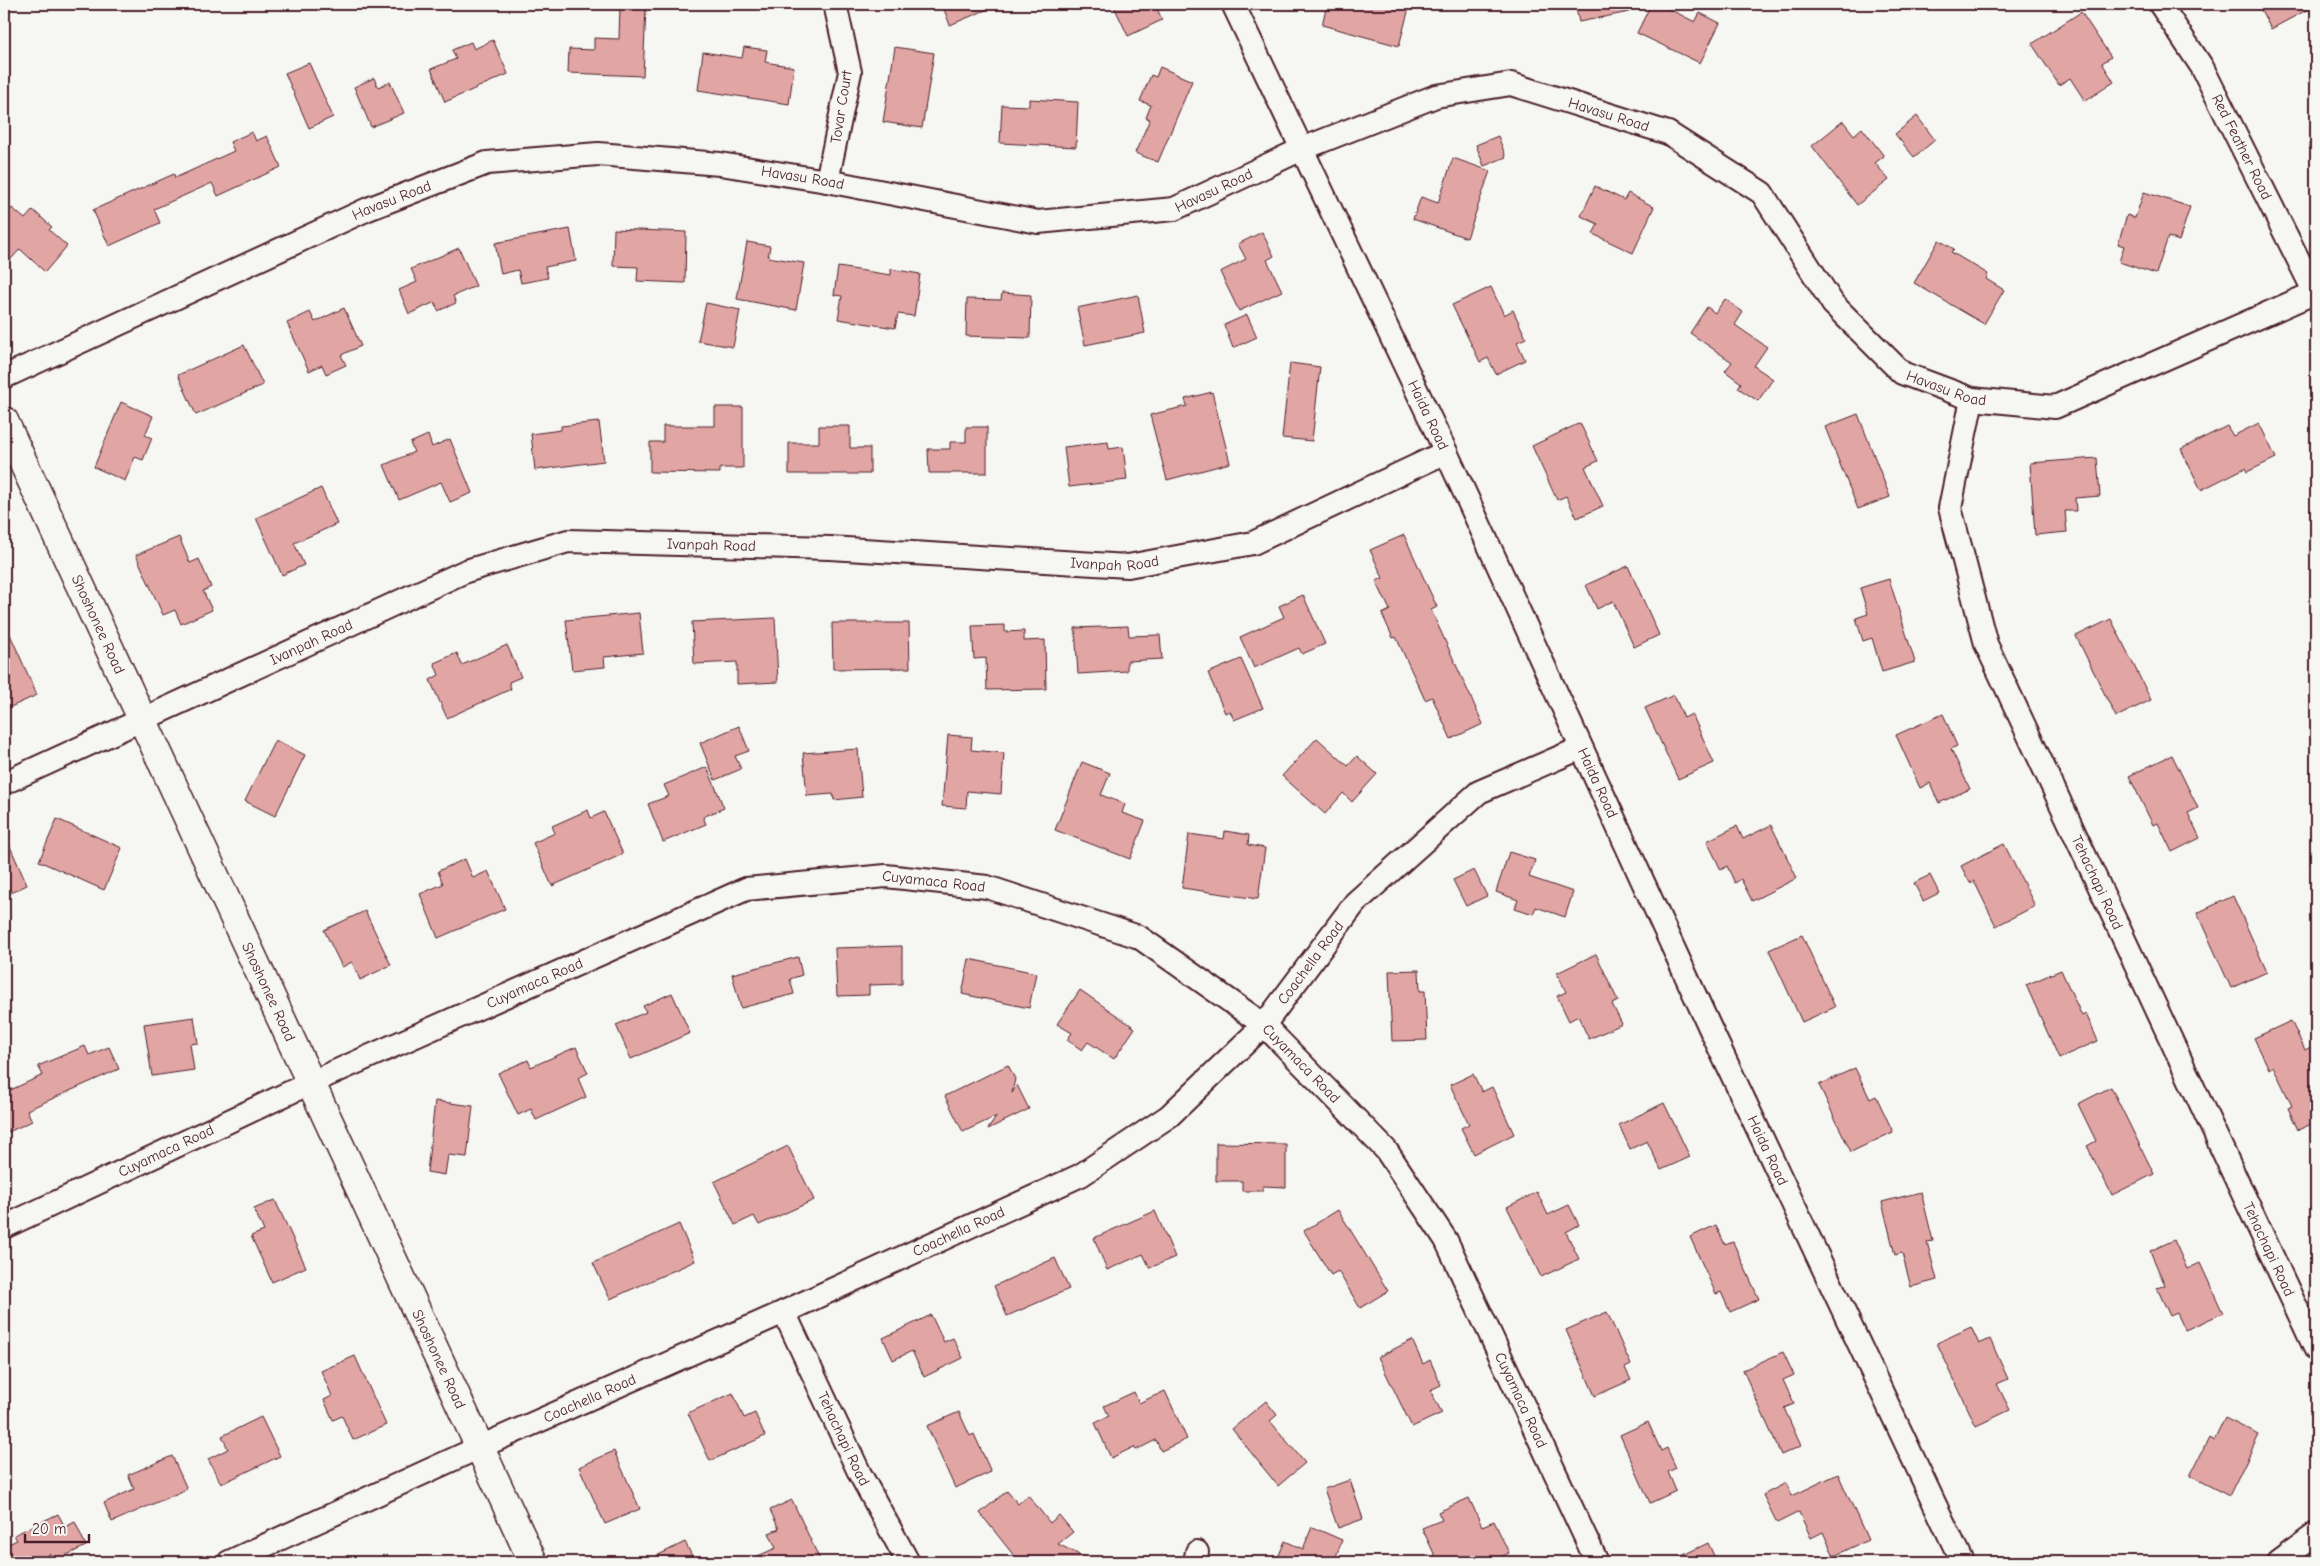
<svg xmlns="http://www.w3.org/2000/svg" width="2320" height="1566" font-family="'Comic Neue',sans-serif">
	<rect width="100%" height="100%" fill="#f6f6f2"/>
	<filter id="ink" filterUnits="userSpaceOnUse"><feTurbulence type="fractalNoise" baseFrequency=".02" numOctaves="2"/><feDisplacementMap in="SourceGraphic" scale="10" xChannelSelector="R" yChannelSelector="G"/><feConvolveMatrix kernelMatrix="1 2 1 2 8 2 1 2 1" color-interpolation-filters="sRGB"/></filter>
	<g filter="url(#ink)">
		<path fill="#e1a6a4" stroke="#4a1f2b" d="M942,4H1000L950,25Z
			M1113,4H1155L1162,20L1128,36Z
			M1327,4H1410L1399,46L1322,25Z
			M1575,4H1629V12L1579,22Z
			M1651,4H1659L1695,22L1700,13L1720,23L1700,63L1637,33Z
			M2258,4H2316V5L2271,29Z
			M620,6L646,7L643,76L568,73L569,49L594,50V38L619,39Z
			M2081,12L2111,57L2102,63L2114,82L2085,101L2070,78L2059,85L2032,44Z
			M493,40L508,74L445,102L431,69L456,59L452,50L471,42L474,49Z
			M744,47L767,50L765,62L794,67L789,104L698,90L703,52L742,58Z
			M895,47L934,53L922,128L883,122Z
			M309,63L333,117L309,128L285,73Z
			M1160,67L1192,81L1158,162L1135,153L1150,119L1146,118L1151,105L1140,101L1151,75L1156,77Z
			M374,78L378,87L390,82L404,113L371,127L354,87Z
			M1029,99L1078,102L1076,147L1000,143L1002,105L1029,106Z
			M1917,116L1935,140L1914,157L1895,134Z
			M1843,121L1854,135L1862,128L1884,156L1875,163L1889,180L1857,205L1812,146Z
			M252,132L256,141L267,136L281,167L218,196L212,183L154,209L160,223L109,246L93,210L174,174L175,178L234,151L230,142Z
			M1498,136L1506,157L1484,166L1476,145Z
			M1453,158L1490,171L1467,238L1413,219L1421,197L1438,203Z
			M1595,186L1624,200L1628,193L1654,207L1633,253L1593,234L1598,224L1581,216Z
			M2144,192L2190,207L2179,241L2168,237L2156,274L2119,262L2124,246L2118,244L2127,215L2135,218Z
			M12,208L25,219L33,210L52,227L49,230L67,246L45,272L20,249L4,267V218Z
			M570,229L576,261L545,267L548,278L521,283L518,270L501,274L495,243Z
			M614,229L686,232L685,283L637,281L638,267L613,266Z
			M1262,232L1274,256L1267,260L1282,291L1239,311L1220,272L1246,259L1238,244Z
			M1939,240L1954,249L1951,252L1988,274L1986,279L2004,290L1984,324L1914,283Z
			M747,242L770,246L768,257L804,263L796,310L737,299Z
			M459,248L476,286L453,296L456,303L438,311L435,302L409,314L399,290L417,282L411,269Z
			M838,267L891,275V269L920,274L914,316L898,314L895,328L838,319L842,296L834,295Z
			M1491,287L1504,315L1513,310L1526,338L1517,342L1525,360L1496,374L1488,358L1480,362L1452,305Z
			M1002,293L1031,295L1030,338L966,336L967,299L1001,300Z
			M1138,295L1145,333L1085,345L1077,308Z
			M1725,299L1743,312L1735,325L1767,347L1754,366L1773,379L1758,401L1738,388L1741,383L1725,371L1732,362L1690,333L1707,307L1715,313Z
			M706,303L740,310L733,347L698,341Z
			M344,308L361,346L341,355L346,365L326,374L322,365L309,371L287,323L310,312L315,322Z
			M1247,315L1257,337L1233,348L1224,325Z
			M244,345L263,385L196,415L178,375Z
			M1290,363L1320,367L1312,441L1282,438Z
			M1212,392L1230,463L1167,480L1150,415L1187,406L1185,399Z
			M121,402L153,416L145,435L152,438L143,460L135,457L125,481L94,467Z
			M715,407H743V468H720V473L650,472V442H663V426H715Z
			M1858,414L1890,497L1858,509L1825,427Z
			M599,422L604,461L535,470L531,434L561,430V426Z
			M1580,423L1598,461L1585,467L1603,506L1577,518L1566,496L1557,500L1532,446Z
			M2259,423L2276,458L2247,472L2245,468L2201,490L2181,449L2227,426L2233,436Z
			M819,426H850V448H870V474H789V443H819Z
			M966,427H987V473H929L928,449H950V442H966Z
			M428,435L432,447L450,439L472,493L450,502L441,482L399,500L384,465L414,452L410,443Z
			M1108,442L1109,449L1123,447L1127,480L1069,487L1064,447Z
			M2097,458L2100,496L2075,498L2076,511H2065L2067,532L2035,535L2030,463Z
			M321,488L337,524L294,543L304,565L282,575L256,518Z
			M1404,535L1437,607L1431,610L1483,724L1451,739L1432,697L1425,700L1396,637L1393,638L1382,614L1390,610L1376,581L1383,578L1370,550Z
			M179,537L190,563L199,559L211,587L203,591L212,610L181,624L175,610L163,615L136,555Z
			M1628,566L1659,635L1634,647L1613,601L1597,609L1586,585Z
			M1889,579L1915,662L1882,672L1872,638L1863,641L1856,618L1868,614L1860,588Z
			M1303,595L1325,644L1302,654L1299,648L1254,668L1240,637L1284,617L1279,606Z
			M639,613L643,653L604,657L605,667L572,670L566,620Z
			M775,618L778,682L737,684V662L694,664L692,622Z
			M2111,619L2151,700L2116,717L2076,636Z
			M4,621L37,695L4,710Z
			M832,623H909L910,668L833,669Z
			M1005,625V632L1024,631V641L1045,640L1046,689L987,690L986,658L974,659L972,626Z
			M1128,626L1129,636L1160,635L1162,659L1127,661V671L1078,674L1075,628Z
			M507,645L521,677L509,682L511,689L447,718L430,680L439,675L434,663L457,653L462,665Z
			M1241,659L1263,708L1234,720L1230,711L1225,713L1208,673Z
			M1674,695L1684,718L1692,714L1714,763L1678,779L1645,708Z
			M1943,714L1957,746L1951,749L1970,789L1939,803L1930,783L1920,788L1896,735Z
			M739,726L749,751L735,756L741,769L715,780L700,743Z
			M948,735L972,737L971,750L1004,753L1001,794L967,791L966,808L942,806Z
			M1317,738L1348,766L1357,756L1377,774L1352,802L1343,793L1325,814L1282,776Z
			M275,740L305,755L275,816L245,801Z
			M858,749L862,797L834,800L833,794L807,796L803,753Z
			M2172,755L2198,808L2188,813L2200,838L2172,852L2158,823L2153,825L2129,776Z
			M1082,762L1110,773L1101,795L1125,804L1122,813L1145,821L1130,859L1055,830Z
			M707,767L724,808L703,817L706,824L663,842L648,804L669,796L664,785Z
			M588,810L591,818L604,812L623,854L552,886L533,843L555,833L552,826Z
			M57,819L122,848L104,890L39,861Z
			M1771,825L1797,878L1752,901L1741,879L1735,883L1727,866L1721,870L1707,841L1737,826L1743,839Z
			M1225,831L1249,835L1248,845L1265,848L1258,899L1182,888L1189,834L1224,839Z
			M4,833L27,885L4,896Z
			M2004,844L2035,906L1996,926L1974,881L1970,883L1961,866Z
			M1509,852L1535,860L1529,877L1573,892L1565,917L1536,907L1533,914L1515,908L1518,900L1496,892Z
			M465,859L473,878L488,871L505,909L438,938L420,894L443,884L438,871Z
			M1474,870L1487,896L1466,906L1453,880Z
			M1930,875L1939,893L1923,901L1914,883Z
			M2233,896L2267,972L2231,988L2197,913Z
			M365,911L391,965L360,980L352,962L342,967L324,930Z
			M1802,935L1835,1007L1802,1022L1769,950Z
			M902,946V984L869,985V995L837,996L835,948Z
			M1596,954L1618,1001L1612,1004L1622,1024L1589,1039L1578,1016L1569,1021L1557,996L1566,992L1557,973Z
			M798,957L802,975L790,979L794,994L741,1008L732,974Z
			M969,959L1036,973L1029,1008L962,994Z
			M1419,970L1420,991H1425L1427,1040L1392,1041L1389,971Z
			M2061,970L2082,1016L2086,1014L2098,1041L2059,1058L2026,985Z
			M1080,990L1135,1028L1114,1059L1088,1042L1082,1050L1067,1040L1072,1033L1057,1024Z
			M672,993L690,1033L631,1059L616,1025L646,1012L643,1006Z
			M194,1017L198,1043L190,1044L194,1070L152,1076L144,1024Z
			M2291,1021L2305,1050L2316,1044V1122L2298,1130L2288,1108L2292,1106L2273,1066L2269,1069L2254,1038Z
			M85,1046L89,1055L109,1047L119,1069L27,1110L32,1121L4,1134V1093L43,1075L38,1066Z
			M576,1047L588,1073L578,1078L586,1097L536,1120L531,1109L518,1115L498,1073L528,1060L531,1067Z
			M1008,1065L1015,1079L1012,1093L1017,1085L1029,1109L988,1129L997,1116L963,1132L945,1096Z
			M1855,1068L1870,1099L1876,1096L1893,1132L1851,1152L1819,1085Z
			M1473,1074L1482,1092L1492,1087L1514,1134L1474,1154L1461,1128L1469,1124L1450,1085Z
			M2111,1087L2154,1174L2112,1195L2087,1146L2096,1141L2078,1104Z
			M435,1101L473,1106L467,1157L448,1155L445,1175L427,1172Z
			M1664,1103L1690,1157L1661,1170L1647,1141L1630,1149L1619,1125Z
			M1216,1143L1286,1144V1187L1263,1186V1191H1242V1181H1216Z
			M788,1146L814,1200L759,1225L754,1216L735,1225L714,1182Z
			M1537,1192L1548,1215L1569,1205L1579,1225L1566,1232L1579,1259L1541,1277L1507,1207Z
			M1921,1192L1933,1241L1927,1242L1937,1280L1911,1287L1902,1253L1895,1255L1882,1202Z
			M275,1200L306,1267L272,1282L251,1236L264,1231L254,1209Z
			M1338,1210L1388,1291L1360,1308L1338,1271L1331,1275L1304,1231Z
			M1155,1211L1175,1257L1150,1268L1143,1254L1107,1270L1094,1238Z
			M679,1224L695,1261L610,1299L593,1263Z
			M1716,1225L1725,1245L1733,1242L1759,1299L1730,1312L1721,1292L1716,1294L1690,1237Z
			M2174,1240L2187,1269L2200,1263L2223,1313L2185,1330L2177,1313L2170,1316L2157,1288L2165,1285L2150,1251Z
			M1055,1258L1069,1289L1007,1316L994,1286Z
			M1607,1312L1631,1365L1625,1368L1631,1380L1595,1396L1566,1330Z
			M931,1315L944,1342L953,1338L963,1358L924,1377L912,1351L893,1360L883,1338Z
			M1971,1327L1979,1344L1990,1339L2008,1379L1997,1384L2010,1410L1976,1426L1937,1343Z
			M1412,1340L1423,1364L1430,1360L1441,1385L1430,1390L1442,1413L1412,1427L1378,1357Z
			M1783,1352L1794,1375L1783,1380L1794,1404L1784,1408L1801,1446L1781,1455L1743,1370Z
			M355,1356L386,1425L353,1440L342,1416L333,1420L324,1400L332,1396L321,1371Z
			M1165,1391L1187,1439L1161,1451L1156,1440L1136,1450L1134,1447L1111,1458L1095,1423L1109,1416L1104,1406L1134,1392L1139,1403Z
			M733,1393L744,1418L755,1413L765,1436L710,1461L688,1413Z
			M1266,1401L1277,1415L1270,1421L1305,1463L1278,1486L1232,1429Z
			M959,1412L970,1436L974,1434L991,1472L955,1488L927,1426Z
			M261,1417L280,1456L221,1484L208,1459L228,1449L222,1436Z
			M2225,1418L2259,1435L2229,1496L2190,1476L2209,1438L2214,1441Z
			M1648,1422L1661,1451L1667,1448L1676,1468L1668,1472L1676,1491L1650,1503L1620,1435Z
			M614,1451L640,1509L605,1524L579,1467Z
			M172,1456L187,1489L112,1522L104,1503L134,1489L128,1475Z
			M1838,1474L1868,1540L1834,1556L1823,1532L1811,1538L1799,1512L1777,1523L1763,1495L1786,1483L1792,1496Z
			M1350,1480L1363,1519L1338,1528L1324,1489Z
			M1007,1491L1018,1504L1028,1495L1050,1523L1059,1515L1073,1532L1058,1544L1094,1562H1019L980,1513Z
			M1469,1498L1482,1526L1494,1521L1509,1553L1491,1562H1438L1422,1528L1442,1520L1438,1512Z
			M792,1500L821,1562H744L776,1548L769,1533L779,1529L770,1510Z
			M58,1514L65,1527L75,1522L86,1546L54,1561L50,1554L33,1562H4V1546L17,1540L14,1535Z
			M1312,1527L1342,1540L1334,1562H1276L1285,1541L1303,1549Z
			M685,1542L695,1562H644Z
			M1708,1543L1717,1562H1669Z"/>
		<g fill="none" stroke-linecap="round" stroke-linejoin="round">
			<g stroke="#4a1f2b" stroke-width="26">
				<g id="minor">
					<path id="s1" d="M1233,4L1446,452L1710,1028L1962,1562"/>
					<path id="s2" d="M2160,4L2202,67L2316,295"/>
					<path d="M827,181L850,72L835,4"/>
					<path id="s3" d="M4,377L368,209L487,163L598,154L720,164L827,181L1038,222L1174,209L1302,149L1436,96L1511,84L1668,133L1762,193L1833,304L1902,373L1972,399L2055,407L2316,292"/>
					<path id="s4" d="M1972,399L1950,508L1986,644L2316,1350"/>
					<path id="s5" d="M4,783L466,571L568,541L830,548L1128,566L1253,543L1446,452"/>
					<path id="s6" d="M4,1227L312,1082L746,889L886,876L987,887L1139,937L1264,1025L1386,1150L1446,1240L1597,1562"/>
					<path id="s7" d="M784,1312L860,1474L908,1562"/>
					<path id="s8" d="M229,1562L480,1447L784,1312L1081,1175L1169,1116L1264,1025L1355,903L1479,792L1581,748"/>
					<path d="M1195,1562L1197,1552"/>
					<path d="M2278,1562L2316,1534"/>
				</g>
			</g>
			<g stroke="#4a1f2b" stroke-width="31">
				<g id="tertiary">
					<path id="s9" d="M4,421L533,1562"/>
				</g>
			</g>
			<use href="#minor" stroke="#f6f6f2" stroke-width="22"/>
			<use href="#tertiary" stroke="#f6f6f2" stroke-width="28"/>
		</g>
	</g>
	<g text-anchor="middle" stroke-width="4" stroke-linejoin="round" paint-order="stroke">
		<g font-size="15" fill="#4a1f2b" stroke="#f6f6f2">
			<text transform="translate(841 107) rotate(-81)" y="5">Tovar Court</text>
			<text dy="5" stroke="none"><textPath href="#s3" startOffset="1686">Havasu Road</textPath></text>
			<text dy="5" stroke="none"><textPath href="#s2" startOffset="165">Red Feather Road</textPath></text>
			<text dy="5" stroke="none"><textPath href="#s3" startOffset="846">Havasu Road</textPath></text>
			<text dy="5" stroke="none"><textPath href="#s3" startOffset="1266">Havasu Road</textPath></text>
			<text dy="5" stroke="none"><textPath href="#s3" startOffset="426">Havasu Road</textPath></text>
			<text dy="5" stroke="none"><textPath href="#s3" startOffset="2136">Havasu Road</textPath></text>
			<text dy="5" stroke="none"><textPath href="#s1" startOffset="455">Haida Road</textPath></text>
			<text dy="5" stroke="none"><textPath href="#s5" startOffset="758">Ivanpah Road</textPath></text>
			<text dy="5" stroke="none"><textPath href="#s5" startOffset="1162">Ivanpah Road</textPath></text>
			<text dy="5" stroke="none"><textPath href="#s9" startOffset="224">Shoshonee Road</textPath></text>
			<text dy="5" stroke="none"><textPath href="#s5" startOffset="338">Ivanpah Road</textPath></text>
			<text dy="5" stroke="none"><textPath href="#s1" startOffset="860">Haida Road</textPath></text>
			<text dy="5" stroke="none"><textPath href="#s6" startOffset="1004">Cuyamaca Road</textPath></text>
			<text dy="5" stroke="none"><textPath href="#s4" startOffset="515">Tehachapi Road</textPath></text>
			<text dy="5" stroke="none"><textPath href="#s8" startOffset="1251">Coachella Road</textPath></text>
			<text dy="5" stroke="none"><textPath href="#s6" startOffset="584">Cuyamaca Road</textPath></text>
			<text dy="5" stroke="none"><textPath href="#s9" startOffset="629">Shoshonee Road</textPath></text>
			<text dy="5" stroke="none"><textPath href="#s6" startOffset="1424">Cuyamaca Road</textPath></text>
			<text dy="5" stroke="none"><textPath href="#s6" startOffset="179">Cuyamaca Road</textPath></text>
			<text dy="5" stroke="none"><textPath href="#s1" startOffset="1265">Haida Road</textPath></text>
			<text dy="5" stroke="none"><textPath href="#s8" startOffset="801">Coachella Road</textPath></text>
			<text dy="5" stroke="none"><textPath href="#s4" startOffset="920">Tehachapi Road</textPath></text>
			<text dy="5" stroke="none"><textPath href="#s9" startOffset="1034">Shoshonee Road</textPath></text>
			<text dy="5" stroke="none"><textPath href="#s8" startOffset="396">Coachella Road</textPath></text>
			<text dy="5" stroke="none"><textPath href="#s6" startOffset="1830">Cuyamaca Road</textPath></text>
			<text dy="5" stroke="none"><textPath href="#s7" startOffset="140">Tehachapi Road</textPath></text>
		</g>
	</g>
	<rect width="2320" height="1566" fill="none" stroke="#f6f6f2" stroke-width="20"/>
	<rect x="10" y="10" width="2300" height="1546" fill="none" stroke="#4a1f2b" stroke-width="2" filter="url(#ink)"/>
	<path d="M25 1534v8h64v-8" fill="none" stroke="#4a1f2b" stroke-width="2.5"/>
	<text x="32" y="1534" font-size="15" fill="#4a1f2b" stroke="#f6f6f2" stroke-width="4" paint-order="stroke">20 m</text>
</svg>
